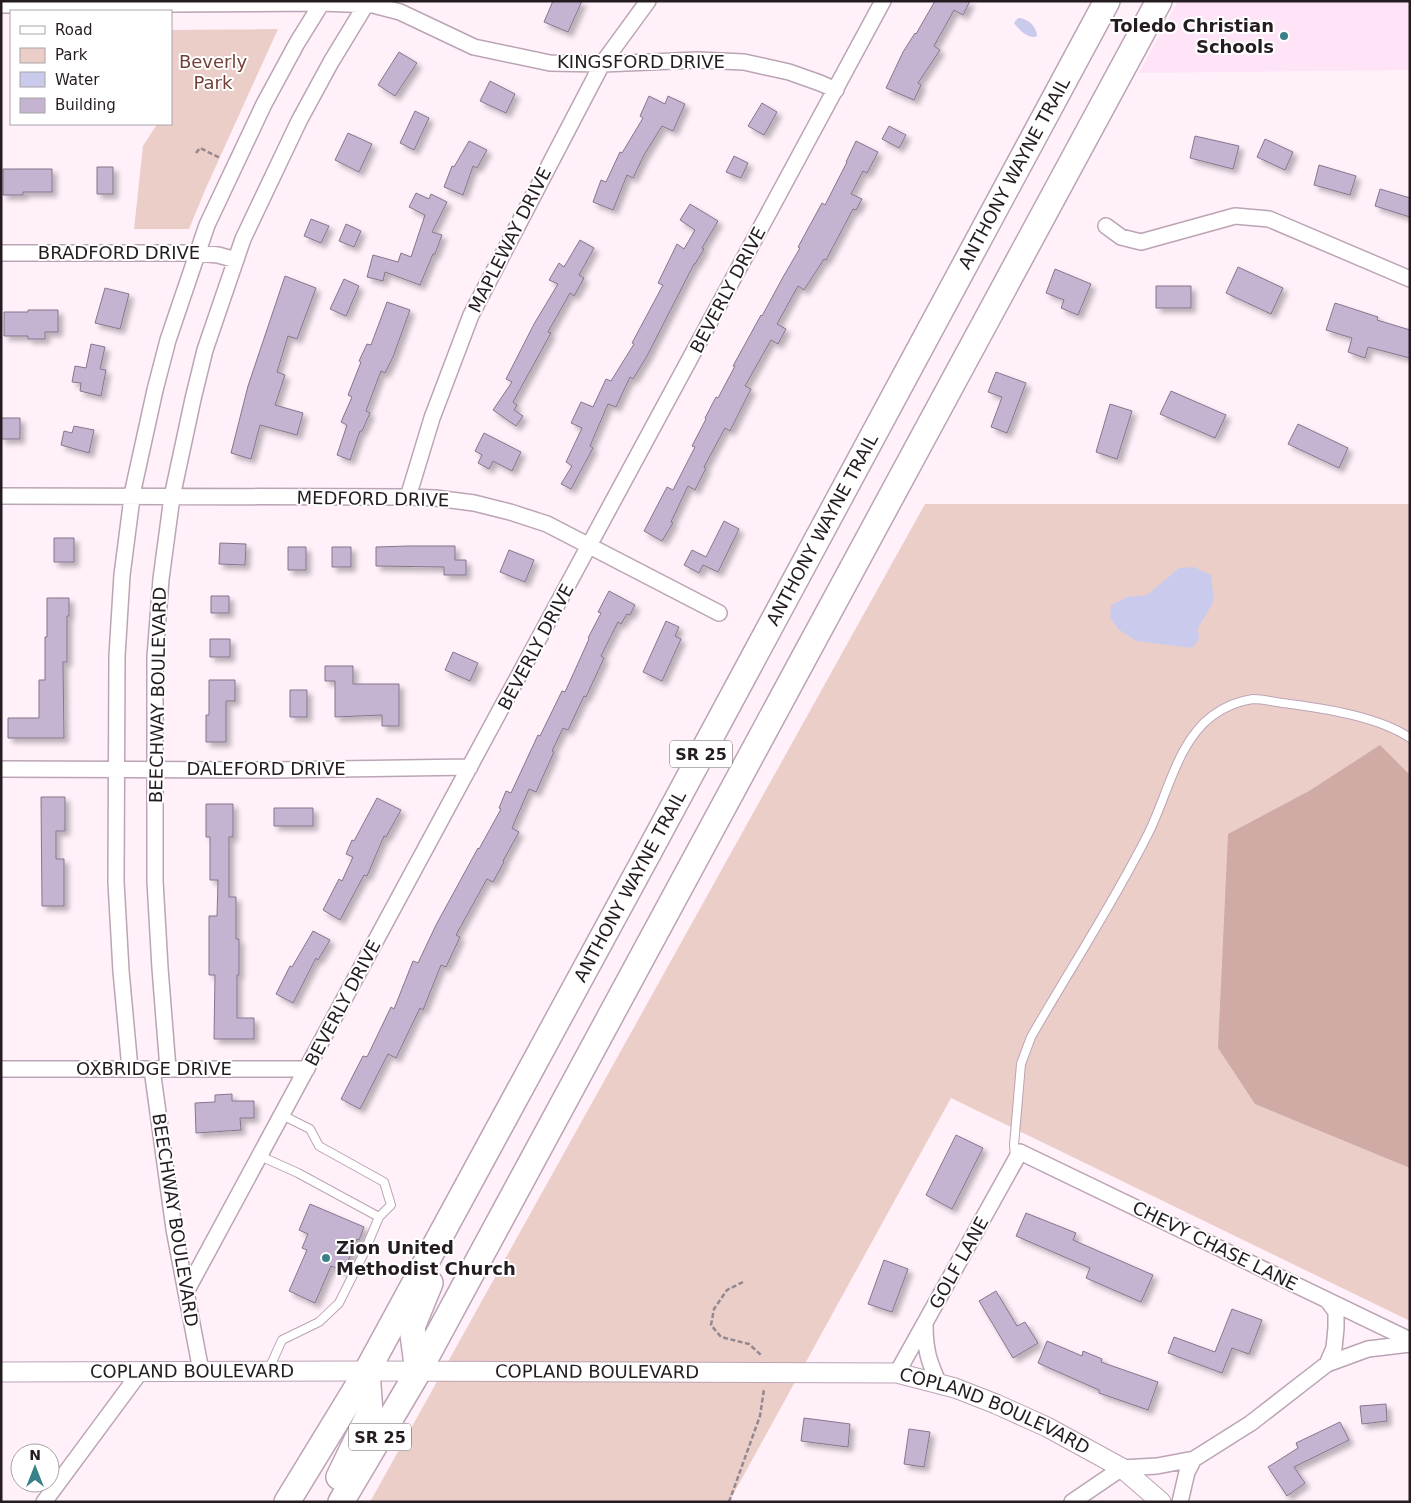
<svg xmlns="http://www.w3.org/2000/svg" width="1411" height="1503" font-family="'DejaVu Sans',sans-serif">
	<defs>
		<filter id="shadow"><feDropShadow dx="4.5" dy="4.5" stdDeviation="2.5" flood-color="#0004"/></filter>
	</defs>
	<rect width="100%" height="100%" fill="#fff0fa"/>
	<path fill="#fee4f6" d="M1178,1H1410V70L1139,73Z"/>
	<path fill="#eccec9" d="M278,29L206,188L189,229H134L143,146L157,124H171V30Z
		M925,504H1410V1321L951,1098L729,1502H370Z"/>
	<path fill="#d0aba5" d="M1380,745L1410,775V1168L1255,1104L1218,1048L1228,834L1309,791Z"/>
	<path fill="#cacbec" d="M1018,18C1027,18 1037,26 1037,36C1029,40 1019,30 1014,23Z
		M1194,567L1211,575L1214,601L1198,628L1199,640L1192,648L1136,641L1118,629L1110,617L1111,605L1127,597L1147,595L1179,568Z"/>
	<path fill="#c4b4d1" stroke="#84778d" filter="url(#shadow)" d="M553,1H582L568,32L544,22Z
		M935,1H970L963,15L954,10L934,46L940,50L918,83L921,85L914,100L886,88L903,52L915,33L916,34Z
		M399,52L417,63L395,96L378,85Z
		M490,81L515,94L506,113L480,101Z
		M649,96L665,104L668,96L685,104L673,131L662,126L644,155L633,178L627,175L613,210L593,202L601,180L606,182L620,152L622,153L643,118L640,116Z
		M762,103L777,112L764,135L748,126Z
		M415,111L429,118L414,150L400,143Z
		M889,126L906,135L899,148L882,139Z
		M348,133L372,144L359,172L335,160Z
		M1195,136L1239,146L1233,169L1190,158Z
		M1265,139L1293,152L1285,170L1257,157Z
		M469,141L487,150L477,168L473,166L463,195L444,187L452,166L454,167Z
		M856,141L878,152L867,173L863,171L851,194L862,199L856,210L853,209L826,260L824,259L804,290L798,286L777,324L786,329L778,344L771,340L745,386L751,389L730,431L725,428L704,467L706,468L695,490L688,486L671,522L673,523L662,541L644,531L667,487L673,490L695,447L692,446L706,419L705,418L716,397L718,398L735,366H733L761,315L762,316L783,277L800,248L798,247L822,203L825,205L847,162H846Z
		M734,156L748,163L741,178L726,172Z
		M1319,165L1356,176L1350,195L1314,185Z
		M97,167H113V194H97Z
		M3,169H52V192H23V195H3Z
		M1380,189L1410,198V217L1375,206Z
		M416,193L429,199L431,194L447,202L432,232L442,235L435,254H433L420,285L385,272L383,281L367,277L373,255L398,262L401,253L411,257L425,215L409,207Z
		M690,204L718,221L702,248L704,249L695,264H694L647,356L633,379L630,377L616,407L608,404L590,446L593,448L571,489L561,484L572,466L566,462L582,428L571,423L581,402L593,407L606,379L611,381L634,344L632,343L663,285L658,283L677,244L684,249L695,230L680,220Z
		M311,219L329,226L321,243L304,236Z
		M346,224L361,231L354,247L339,241Z
		M580,240L594,248L579,275L584,278L574,296L570,293L548,332L551,333L513,402L517,405L514,410L523,416L516,426L493,410L512,382L506,379L534,324L558,284L549,280L559,263L564,267Z
		M1238,267L1283,288L1271,314L1226,293Z
		M1055,269L1091,284L1078,315L1061,308L1064,300L1046,293Z
		M285,276L316,288L297,339L288,336L277,372L285,375L275,405L303,413L297,435L260,425L251,459L231,453L248,386Z
		M344,279L359,286L346,316L330,309Z
		M1156,286H1191V308H1156Z
		M105,288L129,294L120,329L95,323Z
		M387,302L410,310L393,357L385,373L381,371L366,411L370,413L362,431H360L350,460L337,455L347,425L341,422L352,397L348,395L361,362L359,361L367,344L371,345Z
		M1335,303L1378,317L1377,320L1410,330V358L1368,347L1365,358L1348,352L1352,338L1326,330Z
		M28,310H58V332H45V339H28V336H4V312H28Z
		M91,344L105,347L100,369L106,370L101,396L80,391L81,383L72,382L75,366L86,368Z
		M996,372L1026,383L1007,433L991,427L1002,397L988,392Z
		M1171,391L1226,415L1215,438L1160,414Z
		M1110,404L1132,411L1117,459L1096,452Z
		M1,418H20V439H1Z
		M1298,424L1348,448L1339,468L1288,444Z
		M74,426L94,430L89,453L61,445L64,431L72,433Z
		M484,433L521,452L512,471L493,461L489,469L478,463L482,455L475,451Z
		M724,521L739,529L718,572L703,565L699,573L684,565L692,550L706,557Z
		M54,538H74V562H54Z
		M220,543L246,544L245,565L219,564Z
		M408,546H455V560H466V575H444V567L376,566V547Z
		M288,547H306V570H288Z
		M332,547H351V567H332Z
		M509,550L534,560L525,582L500,572Z
		M609,591L635,605L630,615L627,614L621,624L618,622L601,656L604,658L586,697L584,696L568,730L563,728L552,751L554,752L536,792L529,789L512,828L519,832L503,861L504,862L493,882L487,879L456,935L460,937L446,967L441,965L423,1010L420,1008L396,1058L388,1054L360,1109L341,1099L363,1056L367,1057L391,1007L394,1009L413,961L418,963L436,925L478,848L479,849L501,809L499,808L506,791L511,793L538,735L540,736L562,691L565,692L589,639L588,638L601,613L598,612Z
		M211,596H229V613H211Z
		M47,598H69V616H67V662H63L64,738H8V718H39V680H45V637H47Z
		M666,621L679,627L675,636L681,639L662,681L643,672Z
		M210,639H230V657H210Z
		M453,652L478,663L470,681L445,670Z
		M325,666H353V684H399V726H382V715L335,717V681H325Z
		M209,680H235V701H226V742H206V715H209Z
		M290,690H307V717H290Z
		M41,797H65V831H56V859H64V906H42Z
		M377,798L401,810L386,837L384,836L367,876L364,875L340,920L323,910L339,879L342,881L353,857L346,854L352,840L354,841Z
		M206,804H233V837H229V897H236V939H239V975H237V1018H254V1039H214L215,975H209V916H217L218,880H210V837H206Z
		M274,808H313V826H274Z
		M313,931L330,940L318,960L316,958L293,1003L276,994L290,966L292,967Z
		M232,1094V1101H254V1118H240L241,1130L196,1133L195,1103L215,1102V1095Z
		M956,1135L983,1148L952,1209L926,1195Z
		M310,1204L364,1227L359,1240L357,1239L344,1271L331,1266L315,1303L289,1291L307,1250L302,1248L308,1234L299,1230Z
		M1026,1213L1076,1233L1073,1240L1153,1275L1141,1302L1086,1278L1090,1268L1016,1236Z
		M884,1260L908,1269L892,1312L868,1304Z
		M996,1291L1017,1326L1025,1322L1038,1343L1013,1358L979,1301Z
		M1232,1309L1262,1320L1249,1354L1232,1348L1222,1373L1168,1353L1174,1337L1215,1352Z
		M1047,1341L1082,1356L1083,1351L1102,1359L1101,1362L1158,1382L1148,1410L1099,1393V1390L1038,1363Z
		M1386,1404L1387,1421L1362,1424L1360,1406Z
		M804,1418L850,1424L848,1447L801,1441Z
		M1340,1422L1349,1440L1294,1467L1305,1483L1287,1496L1268,1467L1298,1448L1296,1443Z
		M909,1429L930,1432L924,1467L904,1464Z"/>
	<g fill="none" stroke-linecap="round" stroke-linejoin="round">
		<g stroke="#bba4b5" stroke-width="10">
			<path id="service" d="M260,1156L298,1173L379,1217L391,1205L384,1182L319,1146L310,1129L282,1115
				M1015,1157L1014,1145L1021,1064L1031,1037C1070,969 1113,904 1148,834C1167,797 1177,742 1212,716C1224,707 1238,701 1253,699C1263,699 1274,702 1283,703C1321,708 1378,716 1410,738
				M268,1371L282,1340L319,1322L339,1303L363,1255L379,1217"/>
		</g>
		<g stroke="#bba4b5" stroke-width="18">
			<path id="minor" d="M1,5L321,3L373,5L400,12L474,47L550,63L602,64L698,60L744,62L789,72L820,83L836,90
				M1106,226L1121,237L1141,242L1235,216L1269,219L1410,279
				M1,253H197L218,255L236,260
				M1,496L408,497L435,498L474,503L510,512L547,524L719,613
				M408,497L432,418L471,315L602,64L648,1
				M1,769L273,770L470,767
				M1,1069H307
				M130,1069L121,971L116,882L117,656L122,575L133,490L155,390L168,340L207,225L264,104L297,43L323,1
				M152,1069L174,1229L201,1371
				M168,1069L160,968L155,881V657L161,579L172,497L193,399L205,350L243,239L299,121L331,62L368,1
				M186,1292L883,1
				M925,1325C925,1350 929,1362 939,1384
				M1327,1364L1334,1348L1336,1328V1312L1328,1301
				M897,1373L1020,1152L1410,1340
				M44,1502L141,1371
				M1072,1502L1122,1468L1157,1466L1194,1459L1251,1423L1327,1364L1368,1349L1410,1344
				M1180,1502L1187,1472L1194,1459"/>
		</g>
		<g stroke="#bba4b5" stroke-width="21">
			<g id="tertiary">
				<path id="s1" d="M1,1372L367,1371L897,1373L955,1388L996,1404L1047,1427L1122,1468L1161,1502"/>
			</g>
		</g>
		<g stroke="#bba4b5" stroke-width="28">
			<g id="trunk">
				<path d="M418,1372L412,1327L430,1283"/>
				<path d="M339,1477L370,1413L367,1371"/>
				<path id="s2" d="M287,1502L367,1371L651,848L1107,1"/>
				<path d="M341,1502L418,1372L1159,1"/>
			</g>
		</g>
		<path stroke="#948890" stroke-width="2.5" stroke-dasharray="5 2.5" stroke-linecap="butt" d="M196,153L200,148L220,158
			M743,1282L727,1290L714,1309L711,1325L721,1337L749,1344L761,1355
			M729,1502L760,1416L764,1389"/>
		<use href="#service" stroke="#fff" stroke-width="8"/>
		<use href="#minor" stroke="#fff" stroke-width="15"/>
		<use href="#tertiary" stroke="#fff" stroke-width="19"/>
		<use href="#trunk" stroke="#fff" stroke-width="25"/>
	</g>
	<g fill="#3a8189" stroke="#fff" stroke-width="2">
		<circle cx="1284" cy="36" r="5"/>
		<circle cx="326" cy="1258" r="5"/>
	</g>
	<g text-anchor="middle" stroke-width="4" stroke-linejoin="round" paint-order="stroke">
		<g fill="#fff" stroke="#666064" stroke-width="1">
			<rect x="670" y="740.5" width="62" height="27" rx="4"/>
			<rect x="349" y="1423.5" width="62" height="27" rx="4"/>
		</g>
		<g font-size="16" font-weight="bold" fill="#251c22">
			<text x="701" y="760">SR 25</text>
			<text x="380" y="1443">SR 25</text>
		</g>
		<g font-size="18" font-weight="bold" fill="#251c22" stroke="#fff" text-anchor="end">
			<text x="1274" y="32">Toledo Christian<tspan x="1274" dy="21">Schools</tspan></text>
			<text x="336" y="1254" text-anchor="start">Zion United<tspan x="336" dy="21">Methodist Church</tspan></text>
		</g>
		<g font-size="18" fill="#733f37" stroke="#fff">
			<text x="213" y="68">Beverly<tspan x="213" dy="21">Park</tspan></text>
		</g>
		<g font-size="18" fill="#251c22" stroke="#fff">
			<text x="641" y="68">KINGSFORD DRIVE</text>
			<text dy="6" stroke="none"><textPath href="#s2" startOffset="1515">ANTHONY WAYNE TRAIL</textPath></text>
			<text transform="translate(510 240) rotate(-63)" y="6">MAPLEWAY DRIVE</text>
			<text x="119" y="259">BRADFORD DRIVE</text>
			<text transform="translate(728 290) rotate(-62)" y="6">BEVERLY DRIVE</text>
			<text transform="translate(373 499) rotate(1)" y="6">MEDFORD DRIVE</text>
			<text dy="6" stroke="none"><textPath href="#s2" startOffset="1110">ANTHONY WAYNE TRAIL</textPath></text>
			<text transform="translate(536 647) rotate(-62)" y="6">BEVERLY DRIVE</text>
			<text transform="translate(158 695) rotate(-89)" y="6">BEECHWAY BOULEVARD</text>
			<text x="266" y="775">DALEFORD DRIVE</text>
			<text dy="6" stroke="none"><textPath href="#s2" startOffset="705">ANTHONY WAYNE TRAIL</textPath></text>
			<text transform="translate(343 1003) rotate(-62)" y="6">BEVERLY DRIVE</text>
			<text x="154" y="1075">OXBRIDGE DRIVE</text>
			<text transform="translate(175 1220) rotate(81)" y="6">BEECHWAY BOULEVARD</text>
			<text transform="translate(1215 1246) rotate(26)" y="6">CHEVY CHASE LANE</text>
			<text transform="translate(959 1263) rotate(-61)" y="6">GOLF LANE</text>
			<text dy="6" stroke="none"><textPath href="#s1" startOffset="191">COPLAND BOULEVARD</textPath></text>
			<text dy="6" stroke="none"><textPath href="#s1" startOffset="596">COPLAND BOULEVARD</textPath></text>
			<text dy="6" stroke="none"><textPath href="#s1" startOffset="1001">COPLAND BOULEVARD</textPath></text>
		</g>
	</g>
	<rect width="1411" height="1503" fill="none" stroke="#251c22" stroke-width="5"/>
	<rect x="10" y="10" width="162" height="115" fill="#ffffff" stroke="#a8a4a7"/>
	<rect x="20" y="26" width="25" height="8" fill="#ffffff" stroke="#a8a4a7"/>
	<text x="55" y="35" font-size="15" fill="#251c22">Road</text>
	<rect x="20" y="48" width="25" height="15" fill="#eccec9" stroke="#a8a4a7"/>
	<text x="55" y="60" font-size="15" fill="#251c22">Park</text>
	<rect x="20" y="72" width="25" height="15" fill="#cacbec" stroke="#a8a4a7"/>
	<text x="55" y="85" font-size="15" fill="#251c22">Water</text>
	<rect x="20" y="98" width="25" height="15" fill="#c4b4d1" stroke="#a8a4a7"/>
	<text x="55" y="110" font-size="15" fill="#251c22">Building</text>
	<g transform="translate(35 1468)"><circle r="24" fill="#ffffff" stroke="#a8a4a7"/>
	<path d="M0-4L9 19L0 12L-9 19Z" fill="#3a8189"/>
	<text y="-8" font-size="14" font-weight="bold" text-anchor="middle" fill="#251c22">N</text>
	</g>
</svg>
